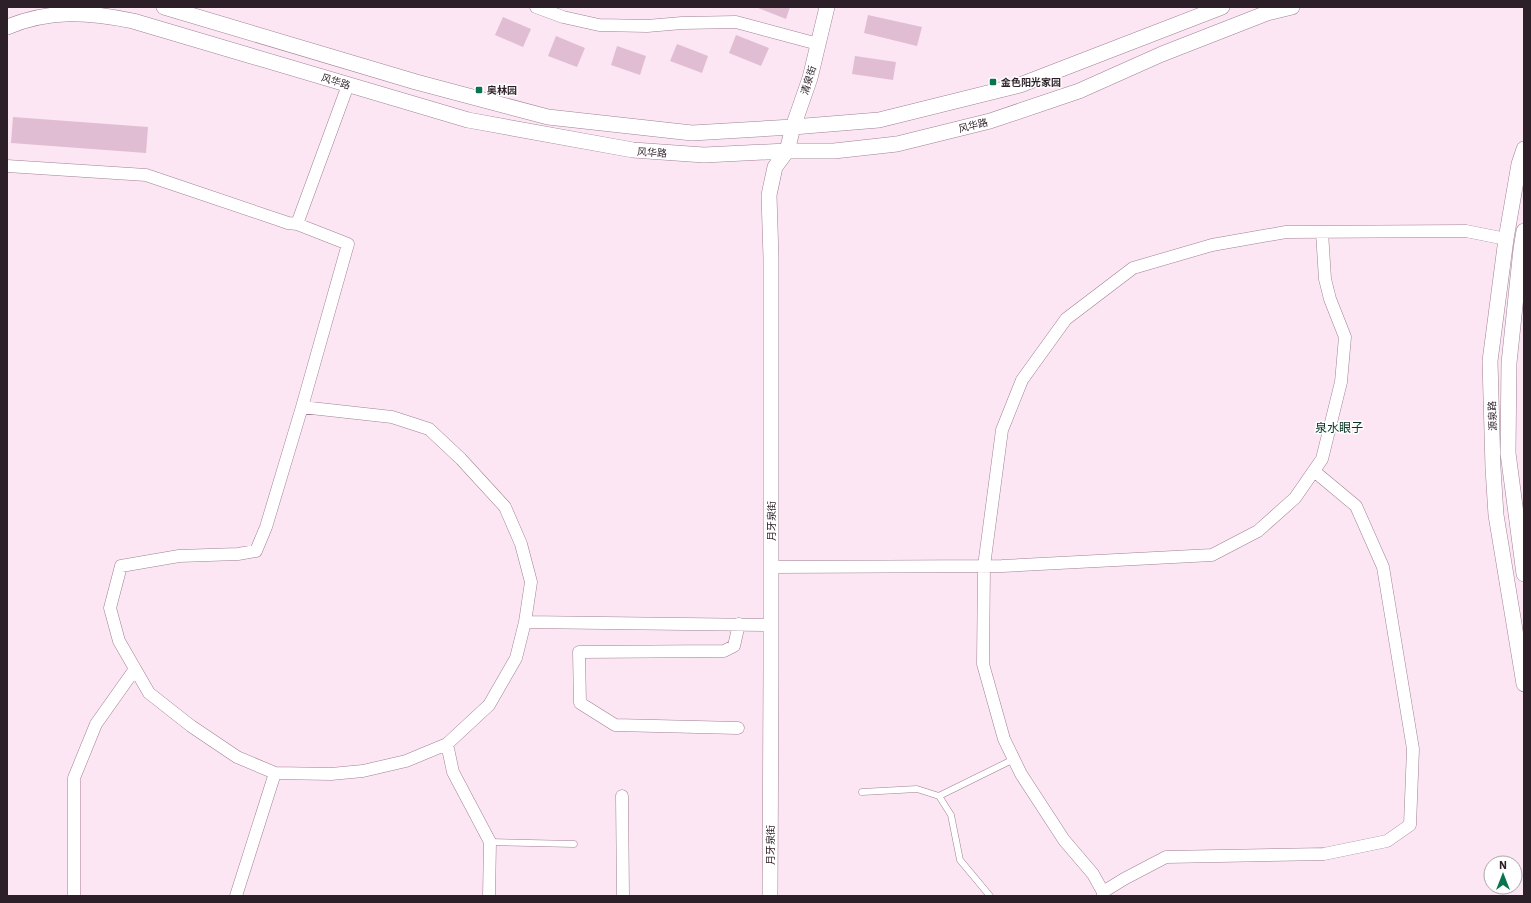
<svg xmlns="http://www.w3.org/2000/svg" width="1531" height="903" font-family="'IBM Plex Sans','Noto Sans SC',sans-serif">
	<rect width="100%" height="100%" fill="#fce6f3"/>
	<path fill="#e1bdd3" d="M758,7H790L786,19L758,8Z
		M868,15L922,27L917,46L864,33Z
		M503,17L531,29L523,47L495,35Z
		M736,35L769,48L761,66L729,53Z
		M556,36L585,48L577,67L548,56Z
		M677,44L708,56L702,73L670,61Z
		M617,46L646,56L640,75L611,65Z
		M855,56L896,62L893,80L852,74Z
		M13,117L148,127L146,153L11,143Z"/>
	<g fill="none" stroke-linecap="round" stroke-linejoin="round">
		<g stroke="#a18094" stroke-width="7">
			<path id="service" d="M862,792L917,789L939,796L951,815L960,860L990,896
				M939,796L1014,759
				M490,842L574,844"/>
		</g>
		<g stroke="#a18094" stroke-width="13">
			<path id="minor" d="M536,7L563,17L599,25L647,26L682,23L736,22L818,44
				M7,166L146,175L288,223L297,224
				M302,407L392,417L429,429L461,459L505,507L521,544L531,582L525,622L516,658L489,705L447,744L406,761L363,771L331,774L275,773L237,757L191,726L149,693L119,641L110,608L121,566L179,556L238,554L256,551L266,527L302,407L348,244L297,224L348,85
				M771,567L1002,566L1212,555L1258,531L1295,498L1322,459L1341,382L1345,337L1330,299L1325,279L1322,232
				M525,622L771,625
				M738,728L615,725L580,703L579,652L724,651L734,646L739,624
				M447,744L453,772L490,842L489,896
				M622,796L623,896
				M1103,892L1124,879L1166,857L1324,854L1387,841L1410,825L1413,749L1383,567L1356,506L1314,471
				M74,896V778L96,724L135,669
				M236,896L275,773
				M1103,896V892L1093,874L1064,840L1021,774L1004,739L983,664L984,566L1002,430L1022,380L1066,319L1133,268L1212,245L1286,232L1466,231L1506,239"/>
		</g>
		<g stroke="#a18094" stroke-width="16">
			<path id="tertiary" d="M164,7L416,82L548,117L692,133L793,127L879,120L1020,85L1222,7
				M7,27C51,9 88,12 133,21L468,120L633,150L704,155L787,151H834L897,144L990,121L1079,91L1162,54L1267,13L1292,7
				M1524,149L1519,164L1506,239L1490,361L1493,468L1496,515L1524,684
				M1524,231L1521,249L1509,363L1508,453L1524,574
				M770,896L771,670V258L769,195L775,167L787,151L793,127L810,78L827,7"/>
		</g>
		<use href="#service" stroke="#fff" stroke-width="6"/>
		<use href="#minor" stroke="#fff" stroke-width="12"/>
		<use href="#tertiary" stroke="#fff" stroke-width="15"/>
	</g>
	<g fill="#09754e" stroke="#fff" stroke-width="1.5">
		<rect x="989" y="78" width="8" height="8" rx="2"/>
		<rect x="475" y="86" width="8" height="8" rx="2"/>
	</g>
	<g text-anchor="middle" stroke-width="3" stroke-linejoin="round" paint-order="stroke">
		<g font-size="10" fill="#2c1f27" stroke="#fff">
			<text transform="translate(808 80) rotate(-73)" y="4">清泉街</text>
			<text transform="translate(336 81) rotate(17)" y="4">风华路</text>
			<text transform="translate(973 125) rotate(-14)" y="4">风华路</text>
			<text transform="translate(652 152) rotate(4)" y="4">风华路</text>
			<text transform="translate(1492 416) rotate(-92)" y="4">源泉路</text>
			<text transform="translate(771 521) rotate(-90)" y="4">月牙泉街</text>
			<text transform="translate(770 845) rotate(-90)" y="4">月牙泉街</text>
		</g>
		<g font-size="10" font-weight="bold" fill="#2c1f27" stroke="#fff" text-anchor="start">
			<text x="1001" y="86">金色阳光家园</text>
			<text x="487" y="94">奥林园</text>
		</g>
		<g font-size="12" fill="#063522" stroke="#fff">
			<text x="1339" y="432">泉水眼子</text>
		</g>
	</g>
	<rect width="1531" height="903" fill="none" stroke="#2c1f27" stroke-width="16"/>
	<g transform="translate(1503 875)"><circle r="19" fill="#ffffff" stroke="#aba5a9"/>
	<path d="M0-3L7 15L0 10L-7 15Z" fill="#09754e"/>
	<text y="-6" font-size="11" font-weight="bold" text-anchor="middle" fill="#2c1f27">N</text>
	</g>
</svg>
